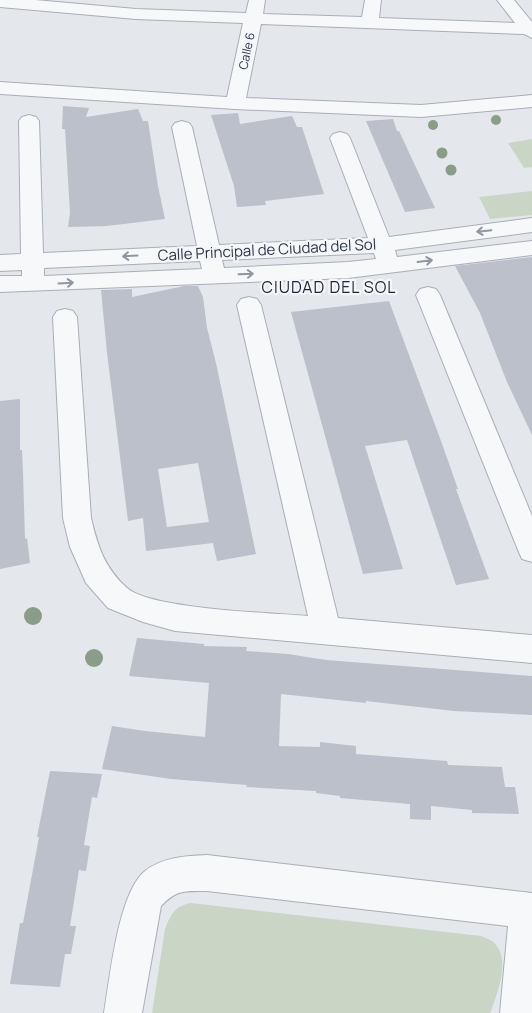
<svg xmlns="http://www.w3.org/2000/svg" width="532" height="1013" font-family="Manrope,sans-serif">
	<rect width="100%" height="100%" fill="#e4e7ec"/>
	<path fill="#c9d6c5" d="M532,139V167L524,168L508,143Z
		M532,191V215L490,219L479,197Z
		M191,903L481,936C485,938 492,940 495,944C511,960 497,995 490,1013H152L165,929C171,914 175,906 191,903Z"/>
	<path fill="#bbc0ca" fill-rule="evenodd" d="M63,106L89,108L86,117L138,109L143,121H148L158,186L165,219L107,226L68,227L70,213L65,129H62Z
		M238,113L240,124L292,116L297,127H302L324,194L265,201L266,205L237,207L234,186L211,115Z
		M393,119L397,131H399L435,208L405,212L366,121Z
		M532,257V435L507,382L480,313L455,266Z
		M184,286H198L203,297L207,328L216,363L256,554L217,561L213,543L146,551L143,518L128,521L107,353L101,290L132,289V297ZM198,463L209,522L167,527L158,469Z
		M389,301L441,441L458,489H456L489,579L456,585L407,440L365,446L403,569L363,574L291,312Z
		M20,399V450H22L23,473L25,539L27,538L30,563L0,569V401Z
		M137,638L204,644V646L247,647L246,651L288,654L326,660L532,676V715L454,711L366,701V703L281,694L279,746L320,747V742L356,746V754L447,761L448,765L502,767L505,787H515L519,814L472,813V810L431,806V820L410,819V804L340,798V796L316,793V791L246,787L247,785L171,779L102,769L112,726L145,731L205,737L209,683L129,676Z
		M50,771L102,774L97,798L92,797L84,845L90,846L86,871L79,870L70,926H76L71,954H65L60,987L10,984L20,923H23L39,837H37Z"/>
	<g fill="none" stroke-linecap="round" stroke-linejoin="round">
		<g stroke="#a9aeb7" stroke-width="2">
			<path id="minor" d="M0,0H35L136,9L246,13L249,0H265L263,14L362,17L365,0H381L379,18L515,23L497,0H514L532,22V38L524,34L261,24L246,98L421,105L532,95V107L421,117L235,109L0,94V82L227,97L243,23L136,19L0,7Z
				M29,115L36,117L39,121L43,253L197,246L172,127L175,123L182,121L189,123L192,127L219,245L368,238L330,138L333,134L340,132L347,134L350,138L389,237L532,218V232L395,250L397,257L532,241V255L348,278L0,292V276H22V270L0,271V255L21,254L19,121L22,117ZM374,253L376,259L348,262L224,268L222,260ZM200,261L202,269L44,276V268Z
				M428,287L436,289L440,295L532,516V562L522,559L518,550L416,295L420,289Z
				M249,297L257,299L261,305L338,618L532,635V663L175,631L143,622L108,608L86,583L70,547L63,518L53,317L57,311L65,309L73,311L77,317L91,518C98,547 104,567 127,588C150,609 272,613 308,616L237,305L241,299Z
				M207,855L532,893V1013H500L508,926L207,891C185,891 177,889 161,906L142,1013H104C110,978 118,893 145,871C163,857 185,856 207,855Z"/>
		</g>
		<use href="#minor" fill="#f7f8fa" fill-rule="evenodd"/>
	</g>
	<g fill="#899d89">
		<circle cx="496" cy="120" r="5"/>
		<circle cx="433" cy="125" r="5"/>
		<circle cx="442" cy="153" r="5.5"/>
		<circle cx="451" cy="170" r="5.5"/>
		<circle cx="33" cy="616" r="9"/>
		<circle cx="94" cy="658" r="9"/>
	</g>
	<defs><path id="oneway-shaft" d="M-6 0H5M1.5-3L5.5 0L1.5 3" fill="none" stroke-width="1.6" stroke-linecap="round" stroke-linejoin="round" transform="scale(1.25)"/></defs>
	<g stroke="#9196a0">
		<use href="#oneway-shaft" transform="translate(484 231) rotate(174)"/>
		<use href="#oneway-shaft" transform="translate(130 256) rotate(177)"/>
		<use href="#oneway-shaft" transform="translate(425 261) rotate(-7)"/>
		<use href="#oneway-shaft" transform="translate(246 274) rotate(-2)"/>
		<use href="#oneway-shaft" transform="translate(66 283) rotate(-3)"/>
	</g>
	<g text-anchor="middle" stroke-width="4.5" stroke-linejoin="round" paint-order="stroke">
		<g font-size="12" fill="#2b3445" stroke="#f4f6f9">
			<text transform="translate(247 51) rotate(-78)" y="4">Calle 6</text>
		</g>
		<g font-size="15" fill="#2b3445" stroke="#f4f6f9">
			<text transform="translate(267 250) rotate(-3)" y="5">Calle Principal de Ciudad del Sol</text>
		</g>
		<g font-size="16" letter-spacing="1" fill="#1d2536" stroke="#f4f6f9">
			<text x="329" y="293">CIUDAD DEL SOL</text>
		</g>
	</g>
</svg>
